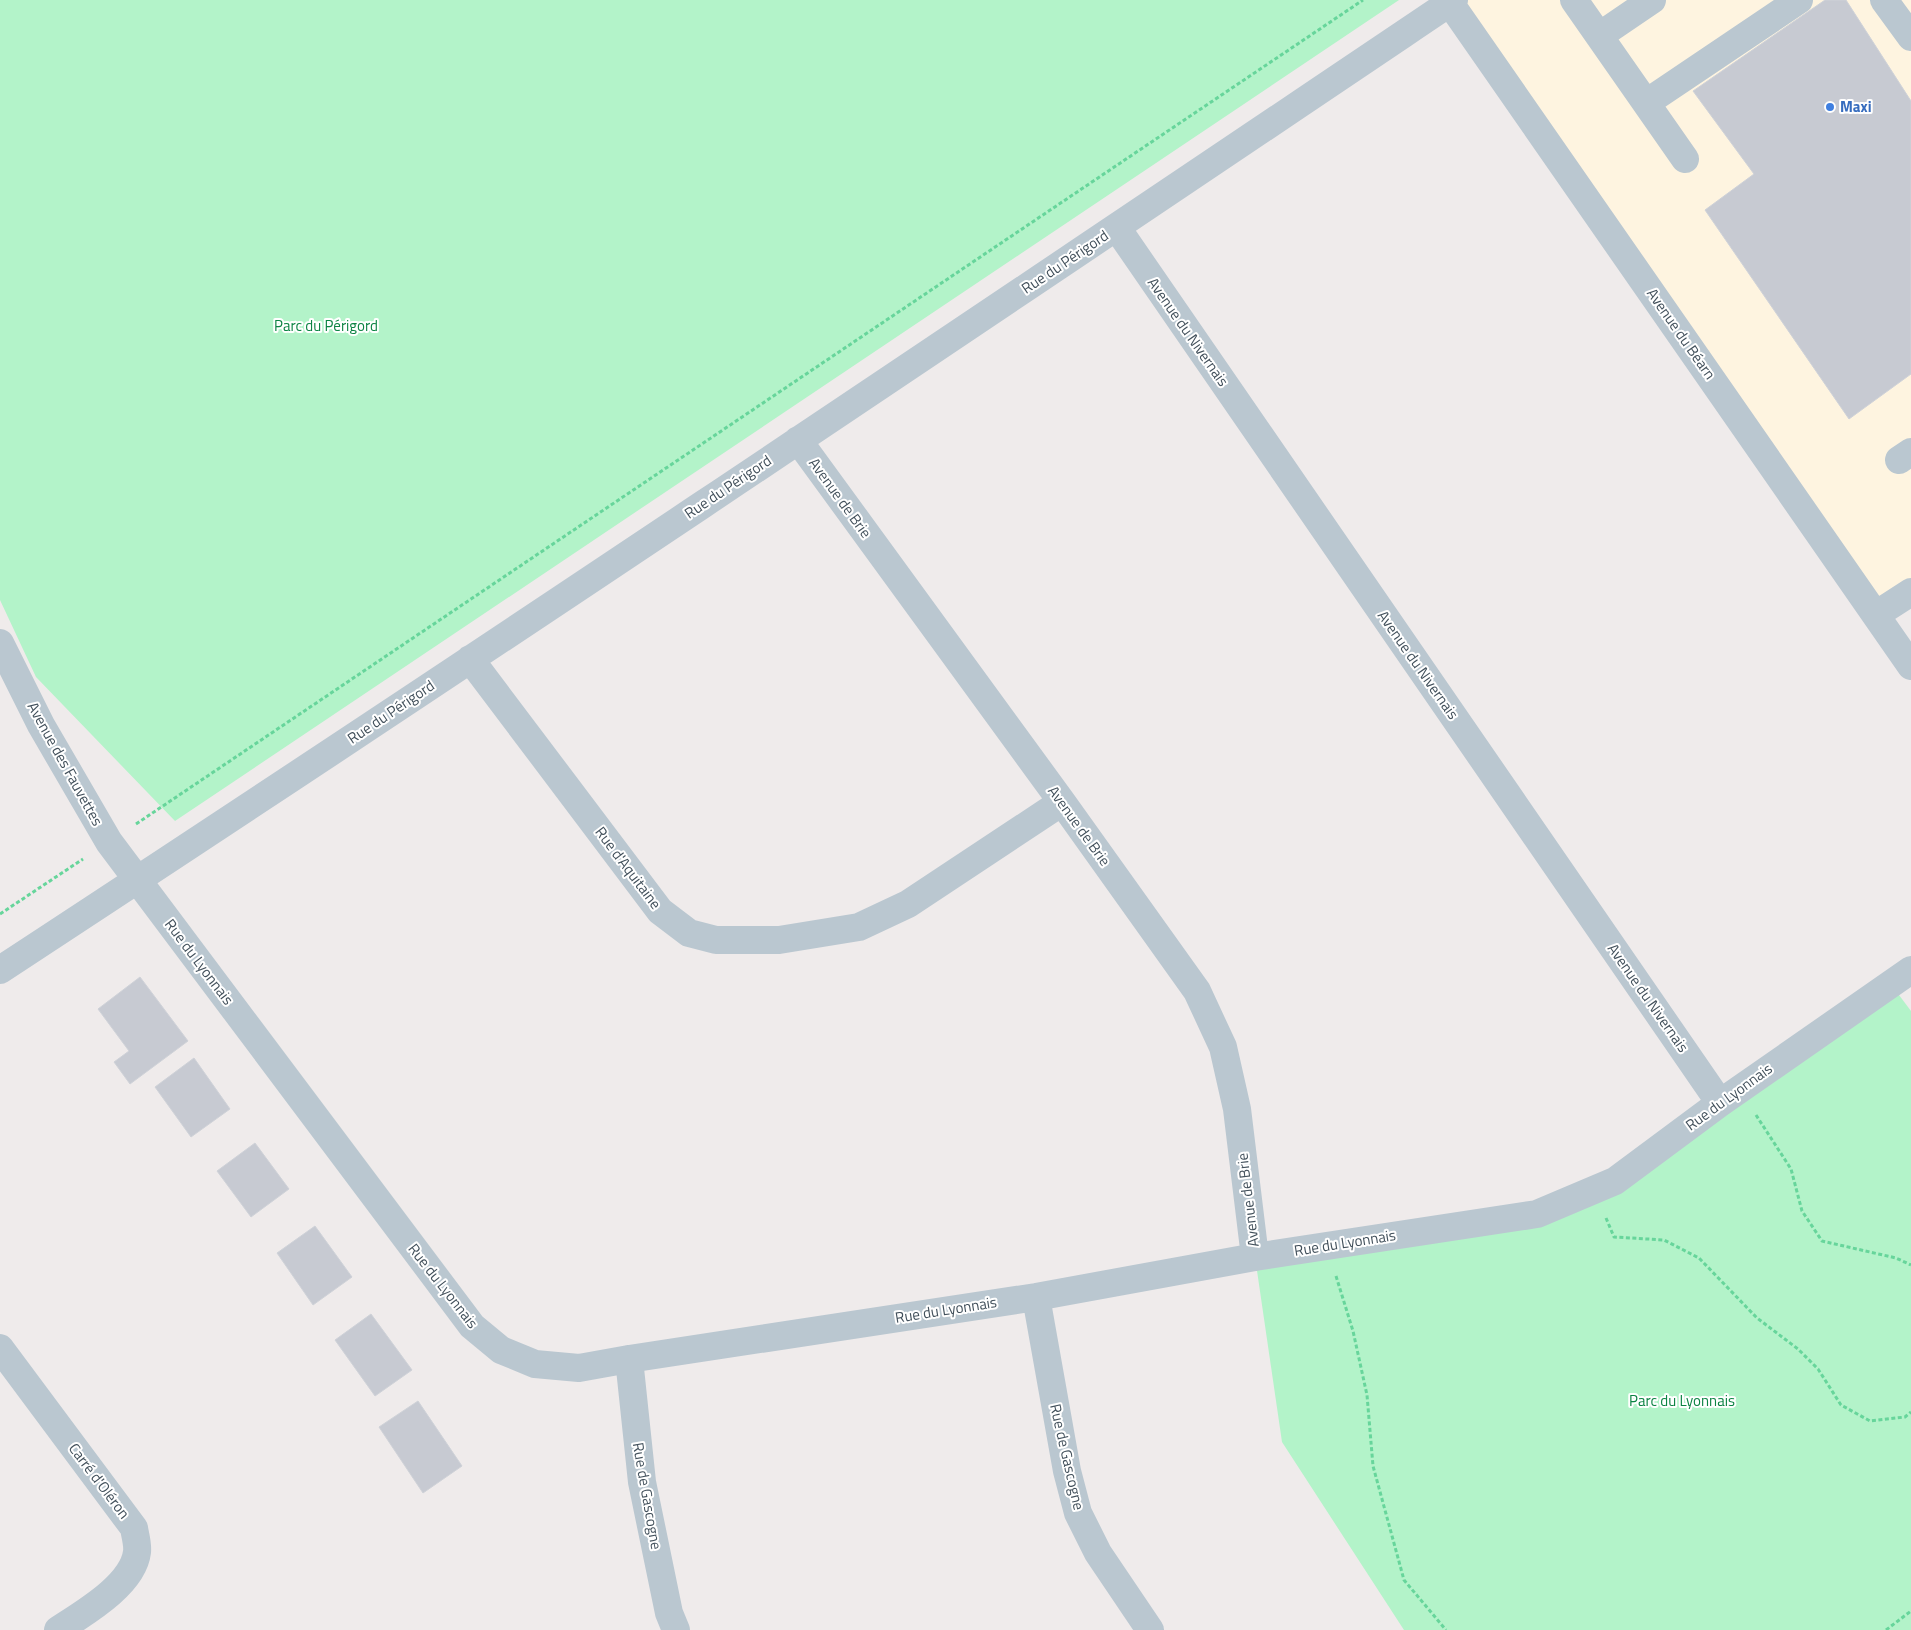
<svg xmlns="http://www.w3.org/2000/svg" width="1911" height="1630" font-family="'Titillium Web',sans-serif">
	<rect width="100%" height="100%" fill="#efebeb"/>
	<path fill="#fef4e0" d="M1454,0H1911V592L1877,614Z"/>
	<path fill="#b3f3c9" d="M0,0H1399L175,821L36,677L0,600Z
		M1890,983L1911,1011V1630H1404L1282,1442L1255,1257L1537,1214L1615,1181Z"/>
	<path fill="#c7cad2" stroke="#cfd2d8" d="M1825,0H1846L1911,101V374L1849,419L1705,210L1754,174L1693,91Z
		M140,977L188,1041L130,1084L114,1062L129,1051L98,1009Z
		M194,1058L230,1109L191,1137L155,1087Z
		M255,1143L289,1189L251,1217L217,1171Z
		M315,1226L352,1277L313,1305L277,1253Z
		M371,1314L412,1370L375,1396L335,1340Z
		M418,1401L462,1466L423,1493L379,1427Z"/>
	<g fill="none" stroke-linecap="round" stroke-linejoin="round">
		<path stroke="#67d59b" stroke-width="3" stroke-dasharray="4 2.5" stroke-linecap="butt" d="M136,824L1363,0
			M0,914L83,859
			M1756,1115L1791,1169L1802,1211L1822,1241L1896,1258L1911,1265
			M1606,1218L1614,1237L1664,1240L1699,1258L1757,1318L1798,1349L1818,1369L1841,1405L1870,1421L1905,1417L1911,1412
			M1336,1276L1353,1331L1367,1395L1373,1466L1404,1580L1446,1630
			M1886,1630L1911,1611"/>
		<path stroke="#bac7d0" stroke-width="28" d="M1574,0L1685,159
			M1884,0L1911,37
			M1450,3L1911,666
			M1599,36L1652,0
			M1646,103L1799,0
			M1117,228L1720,1103
			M798,440L1062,802L1197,991L1223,1047L1237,1109L1255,1257
			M1899,460L1911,452
			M1877,614L1911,592
			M0,643L41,725L109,842L472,1326L501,1350L535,1364L579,1368L629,1359L1036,1297L1255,1257L1537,1214L1615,1181L1720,1103L1911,970
			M470,659L660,911L689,933L716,940H779L859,927L908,904L1062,802
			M0,970C487,651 971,325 1454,0
			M1036,1297L1067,1471L1078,1513L1098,1553L1150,1630
			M0,1348L134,1528C135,1535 138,1544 137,1552C133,1585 84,1613 58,1630
			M629,1359L642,1482L669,1613L676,1630"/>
	</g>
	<circle fill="#3f7fe0" stroke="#fff" stroke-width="2" cx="1830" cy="107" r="5"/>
	<g text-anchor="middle" stroke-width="4" stroke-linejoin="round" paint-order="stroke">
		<g font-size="15" font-weight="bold" fill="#366cbe" stroke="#fff" text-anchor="start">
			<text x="1840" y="112">Maxi</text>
		</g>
		<g font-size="15" fill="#42505b" stroke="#fff">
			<text transform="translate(1065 262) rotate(-34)" y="5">Rue du Périgord</text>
			<text transform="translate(1188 332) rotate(55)" y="5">Avenue du Nivernais</text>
			<text transform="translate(1681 334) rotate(55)" y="5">Avenue du Béarn</text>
			<text transform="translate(728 487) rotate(-34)" y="5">Rue du Périgord</text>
			<text transform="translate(840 498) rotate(54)" y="5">Avenue de Brie</text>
			<text transform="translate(1418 665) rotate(55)" y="5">Avenue du Nivernais</text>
			<text transform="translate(391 712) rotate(-34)" y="5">Rue du Périgord</text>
			<text transform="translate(65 764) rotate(61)" y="5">Avenue des Fauvettes</text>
			<text transform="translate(1079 826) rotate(54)" y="5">Avenue de Brie</text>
			<text transform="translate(628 868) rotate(53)" y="5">Rue d'Aquitaine</text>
			<text transform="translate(199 962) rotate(53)" y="5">Rue du Lyonnais</text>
			<text transform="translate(1648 998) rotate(55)" y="5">Avenue du Nivernais</text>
			<text transform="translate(1729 1097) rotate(-36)" y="5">Rue du Lyonnais</text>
			<text transform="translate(1248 1200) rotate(-97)" y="5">Avenue de Brie</text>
			<text transform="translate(1345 1243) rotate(-9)" y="5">Rue du Lyonnais</text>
			<text transform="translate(443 1286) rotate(52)" y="5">Rue du Lyonnais</text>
			<text transform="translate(946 1310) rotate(-9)" y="5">Rue du Lyonnais</text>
			<text transform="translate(1067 1457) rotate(77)" y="5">Rue de Gascogne</text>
			<text transform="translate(99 1481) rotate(53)" y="5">Carré d'Oléron</text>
			<text transform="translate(647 1496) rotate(80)" y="5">Rue de Gascogne</text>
		</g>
		<g font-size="15" fill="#0c8343" stroke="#fff">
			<text x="326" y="331">Parc du Périgord</text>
			<text x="1682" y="1406">Parc du Lyonnais</text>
		</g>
	</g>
</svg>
